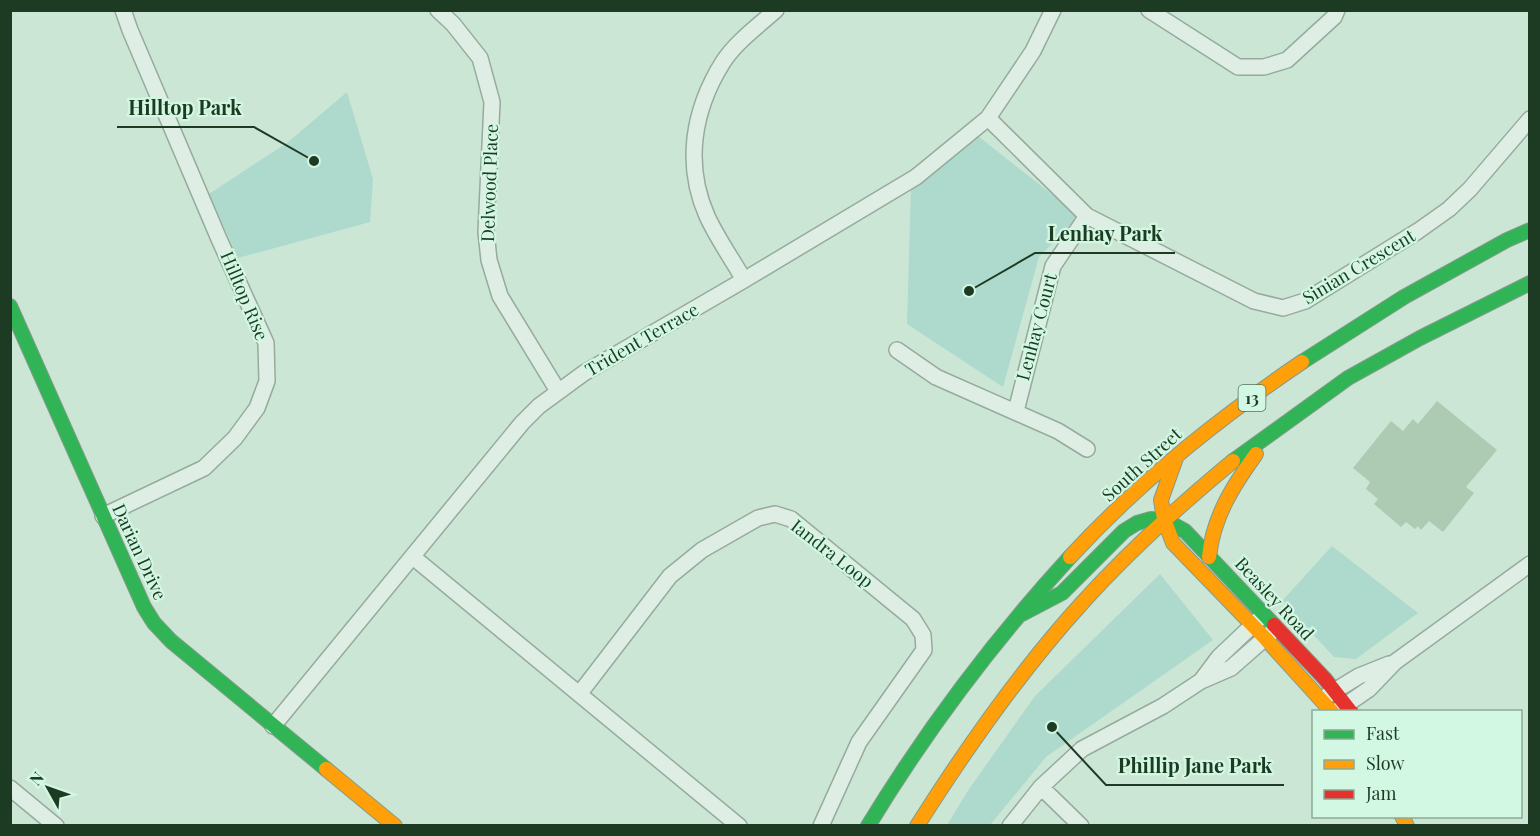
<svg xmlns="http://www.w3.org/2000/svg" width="1540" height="836" font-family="'Playfair Display',serif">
	<rect width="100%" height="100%" fill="#cce6d6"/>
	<path fill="#aed9cd" d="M347,92L373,179L370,222L238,258L209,194L288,142Z
		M973,132L1079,216L1039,257L1003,387L907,324L911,187Z
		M1332,546L1418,613L1356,659L1334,657L1282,601Z
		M1160,574L1213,640L1046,757L990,825H947L969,789L1035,696Z"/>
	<path fill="#adcab3" d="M1437,401L1497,450L1466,487L1474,493L1443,532L1429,521L1421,530L1418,526L1415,529L1406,522L1401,527L1374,504L1378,499L1366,489L1370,482L1353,468L1391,421L1403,431L1413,419L1418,424Z"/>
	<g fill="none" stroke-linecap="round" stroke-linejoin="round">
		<g stroke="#96ab9c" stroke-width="18">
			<path id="street" d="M438,10L453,24L480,58L492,102L486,232L489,260L500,296L558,391
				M1149,10L1238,67H1264L1287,60L1334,17L1337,10
				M988,118L1087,216L1254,301L1283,308L1305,301L1418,231L1449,209L1470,189L1530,119
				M744,280C732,259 717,238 707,216C684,164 693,110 723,62C736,42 758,26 776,10
				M897,350L936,377L1058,431L1087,449
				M1016,411L1053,266L1087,216
				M103,516L204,468L235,438L257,408L267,381L266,343L219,239L130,30L123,10
				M413,557L739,826
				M1201,681L1219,657L1258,620
				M580,693L670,576L702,550L758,518L775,514L791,519L913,619L923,635L924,650L859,742L821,826
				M1328,695L1359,676L1389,664
				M1337,711L1369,689L1395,662L1530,564
				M273,726L522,423L539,406L584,373L744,280L916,177L988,118L1033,51L1053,10
				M1041,787L1081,826
				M10,788L56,826
				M1010,826L1041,787L1082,749L1163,706L1201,681L1231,668L1272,632"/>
		</g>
		<g stroke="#859b8c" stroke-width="16">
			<path id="fast" d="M10,306L144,607L154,623L171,641L326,769
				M1302,362L1404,297L1507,240L1530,230
				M1233,461L1348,378L1420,338L1530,283
				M1022,614L1062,593L1124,531L1137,523L1151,519L1165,520L1185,531L1274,625
				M868,826C927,729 994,640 1070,557"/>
		</g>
		<g stroke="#859b8c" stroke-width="16">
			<path id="slow" d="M1176,458L1161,500L1164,519L1173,543L1265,638L1332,712
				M1070,557C1139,482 1219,418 1302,362
				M1209,557C1213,517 1233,486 1256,454
				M326,769L395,826
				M1402,816L1407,826
				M917,826C967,747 1020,671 1083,602C1129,551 1180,505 1233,461"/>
		</g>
		<g stroke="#859b8c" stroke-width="16">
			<path id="jam" d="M1274,625L1325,679L1351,712"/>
		</g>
		<use href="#street" stroke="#deeee4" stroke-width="15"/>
		<use href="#fast" stroke="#30b455" stroke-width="14"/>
		<use href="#slow" stroke="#ff9f0a" stroke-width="14"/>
		<use href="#jam" stroke="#e5322d" stroke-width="14"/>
	</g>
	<g text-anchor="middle" stroke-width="4.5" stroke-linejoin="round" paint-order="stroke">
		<rect fill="#d2f7e2" stroke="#53735c" stroke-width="1.5" x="1238.5" y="385" width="27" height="26" rx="4.5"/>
		<g font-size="16" font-weight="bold" fill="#1d3a23">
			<text x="1252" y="404">13</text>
		</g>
		<g font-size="18" fill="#1d3a23" stroke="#d2f7e2">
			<text transform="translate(490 183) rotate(-88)" y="6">Delwood Place</text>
			<text transform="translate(1359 267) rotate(-31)" y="6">Sinian Crescent</text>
			<text transform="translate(244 296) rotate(67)" y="6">Hilltop Rise</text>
			<text transform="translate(1037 327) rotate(-75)" y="6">Lenhay Court</text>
			<text transform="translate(642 340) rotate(-30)" y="6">Trident Terrace</text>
			<text transform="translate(1142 465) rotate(-42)" y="6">South Street</text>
			<text transform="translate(139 552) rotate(65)" y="6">Darian Drive</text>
			<text transform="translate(832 554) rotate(38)" y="6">Iandra Loop</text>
			<text transform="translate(1274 599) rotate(47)" y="6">Beasley Road</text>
		</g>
	</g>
	<path fill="none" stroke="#1d3a23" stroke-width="2" d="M314 161L254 127H117M969 291L1035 253H1175M1052 727L1106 785H1284"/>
	<g fill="#1d3a23" stroke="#d2f7e2" stroke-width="2">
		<circle cx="314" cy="161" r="6"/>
		<circle cx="969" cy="291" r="6"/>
		<circle cx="1052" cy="727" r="6"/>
	</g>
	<g font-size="20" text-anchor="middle" font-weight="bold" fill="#1d3a23" stroke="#d2f7e2" stroke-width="4.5" stroke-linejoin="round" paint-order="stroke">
		<text x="185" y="115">Hilltop Park</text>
		<text x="1105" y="241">Lenhay Park</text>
		<text x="1195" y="773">Phillip Jane Park</text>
	</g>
	<rect width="1540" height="836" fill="none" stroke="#1d3a23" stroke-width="24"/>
	<rect x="1312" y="710" width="210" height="108" fill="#d2f7e2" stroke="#8aab96" stroke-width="1.5"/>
	<rect x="1324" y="730" width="30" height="9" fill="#30b455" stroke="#8aab96" stroke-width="1.5"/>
	<text x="1366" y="740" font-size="18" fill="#1d3a23">Fast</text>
	<rect x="1324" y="760" width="30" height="9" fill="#ff9f0a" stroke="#8aab96" stroke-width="1.5"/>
	<text x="1366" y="770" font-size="18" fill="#1d3a23">Slow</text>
	<rect x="1324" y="790" width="30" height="9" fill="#e5322d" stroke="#8aab96" stroke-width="1.5"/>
	<text x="1366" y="800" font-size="18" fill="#1d3a23">Jam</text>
	<g transform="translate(48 788) rotate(310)" stroke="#d2f7e2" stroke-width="4.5" paint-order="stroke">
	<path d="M0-4.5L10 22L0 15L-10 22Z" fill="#1d3a23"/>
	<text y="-9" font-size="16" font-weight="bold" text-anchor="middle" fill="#1d3a23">N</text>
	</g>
</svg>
